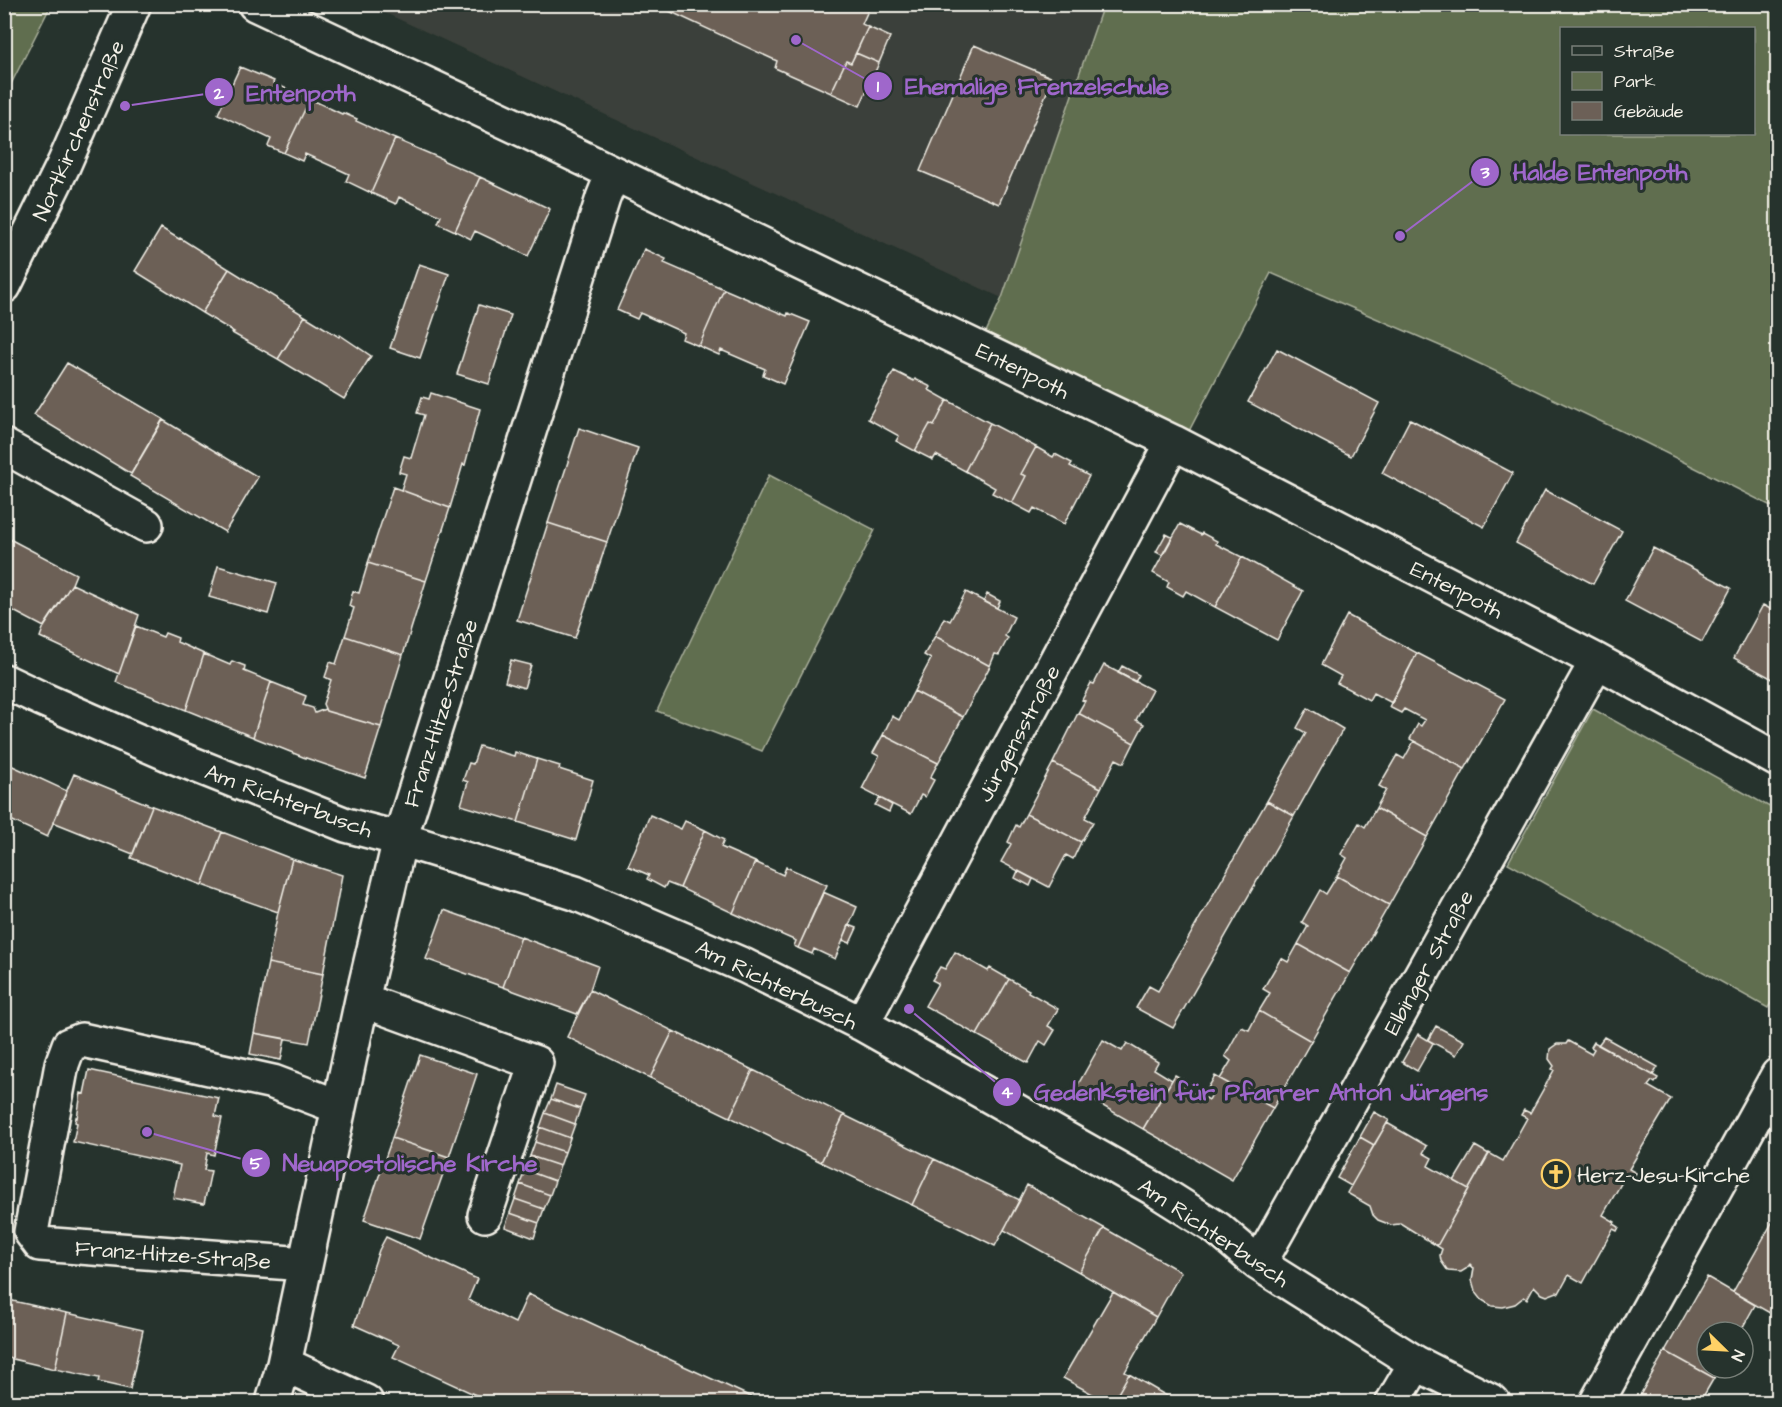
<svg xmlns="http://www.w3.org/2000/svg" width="1782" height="1407" font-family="'Architects Daughter',sans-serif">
	<rect width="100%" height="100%" fill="#26332d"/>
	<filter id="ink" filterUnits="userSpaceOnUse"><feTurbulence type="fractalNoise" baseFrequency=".0167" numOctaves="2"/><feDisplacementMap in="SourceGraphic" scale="12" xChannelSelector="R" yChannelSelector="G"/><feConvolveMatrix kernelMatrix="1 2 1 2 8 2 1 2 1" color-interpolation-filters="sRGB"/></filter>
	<g filter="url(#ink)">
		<path fill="#3b403a" d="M368,5H1103L1002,298Z"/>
		<path fill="#616e4f" stroke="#aab09c" stroke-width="1.5" fill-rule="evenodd" d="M5,4L51,5L5,96L4,5Z
			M1103,5H1777V509L1644,442L1459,354L1271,273L1189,431L986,332L1002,298ZM1562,28H1754V134H1562Z
			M769,475L875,530L762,751L657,711Z
			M1593,709L1777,811L1778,992L1768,1008L1508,863Z"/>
		<path fill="#6c6057" stroke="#f4f1e8" stroke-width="1.5" d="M654,4H871L862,24L868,27L851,63L846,61L831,93L775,68L777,61Z
			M868,27L890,37L879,63L856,53Z
			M974,45L1053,78L999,204L920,171Z
			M856,53L879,63L860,106L831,93L846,61L851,63Z
			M240,67L274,81L273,83L310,99L284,153L268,146L271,139L218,114Z
			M310,99L342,114L343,113L357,119L356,121L395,139L371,193L346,181L349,174L305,154L302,161L284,153Z
			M395,139L442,159V160L480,177L455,231L438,223L441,216L399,197L396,204L371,193Z
			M480,177L516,194L517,193L550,209L528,256L475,231L471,239L455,231Z
			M161,228L179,239L180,238L229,269L202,313L135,271Z
			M644,249L666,259L664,263L724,289L699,346L682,339L684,333L640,313L637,319L617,310Z
			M419,264L449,274L420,358L390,348Z
			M229,269L305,316L278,359L232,333L234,332L202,313Z
			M724,289L787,316L788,313L810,322L783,384L763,375L765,369L721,350L719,355L699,346Z
			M479,305L511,315L489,384L457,374Z
			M305,316L339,337L340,335L371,356L344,399L278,359Z
			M1277,349L1379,403L1351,456L1248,402Z
			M67,363L163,419L131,474L34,415Z
			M894,371L914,381L915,379L931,387L929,390L947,400L934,426L930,424L915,451L896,441L899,436L868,419Z
			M431,393L480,409L465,465L463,464L450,508L401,490L406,474L399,472L404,456L411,458L424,415L417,413L422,397L429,399Z
			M947,400L990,423L965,471L936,455L933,460L915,451L930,424L934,426Z
			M1410,419L1513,473L1484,527L1382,473Z
			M163,420L258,477L225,532L130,476Z
			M990,423L1036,447L1021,474L1026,476L1012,503L992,493L995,488L965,471Z
			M579,428L638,448L607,542L548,523Z
			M1036,447L1053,457L1055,454L1072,463L1070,466L1089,476L1064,524L1034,508L1031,513L1012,503L1026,476L1021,474Z
			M393,487L450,508L426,581L368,563Z
			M1545,490L1622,531L1593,584L1516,543Z
			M548,523L607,542L575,638L517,620Z
			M1180,524L1201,535L1202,533L1217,541L1216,544L1242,557L1215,607L1186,591L1183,596L1167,587L1169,582L1153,573Z
			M1166,534L1172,537L1162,555L1156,552Z
			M4,536L76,574L72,584L44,627L4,606Z
			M1653,548L1731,588L1702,642L1625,601Z
			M1242,557L1303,591L1277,640L1215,607Z
			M368,563L426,581L403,655L345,636L354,608L349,606L353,591L359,593Z
			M218,566L277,583L268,614L209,597Z
			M72,584L139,615L119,674L40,637L44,626Z
			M966,592L1014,617L1005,636L1008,638L999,655L995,654L990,666L935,636L944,618L950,621Z
			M987,594L1000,601L997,608L984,601Z
			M1763,605L1778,613V682L1734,658Z
			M1347,615L1417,653L1392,703L1373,693L1369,700L1337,683L1341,676L1321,665Z
			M136,626L163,637L165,633L178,638L177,642L204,654L186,710L116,682Z
			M345,636L403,655L381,727L326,711L323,704L331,680L325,677L330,662L336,664Z
			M935,636L990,666L963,717L914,691L931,659L924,655Z
			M1417,653L1505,699L1465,769L1410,739L1418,724L1421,726L1425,720L1404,709L1401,713L1389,707Z
			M204,654L230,665L232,661L245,666L244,671L271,682L253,737L186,710Z
			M511,660L531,665L524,688L505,682Z
			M1104,665L1152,690L1136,720L1144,724L1134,743L1078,713L1085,701L1082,700L1091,683L1094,684Z
			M1122,666L1139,675L1135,682L1118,673Z
			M271,682L306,696L303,705L313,708L315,713L325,709L326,711L381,727L365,778L303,757L253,737Z
			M914,691L963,717L938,763L883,735L892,716L899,720Z
			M1308,708L1343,729L1294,816L1267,801L1306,733L1297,728Z
			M1078,713L1134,743L1124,763L1116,759L1101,788L1053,763Z
			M883,735L938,763L930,778L934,780L925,797L921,795L911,814L862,789L879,756L873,753Z
			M1414,741L1465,769L1427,837L1376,808L1386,790L1379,786L1397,755L1404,759Z
			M479,746L514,756L515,752L537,759L518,822L461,805L468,782L463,780L469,763L473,764Z
			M537,759L560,766L559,769L593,780L576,840L518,822Z
			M4,762L67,791L47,837L4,817Z
			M1053,763L1101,788L1085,818L1093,822L1081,842L1026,814Z
			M74,774L152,806L133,854L53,822Z
			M880,798L892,805L889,812L875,805Z
			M1267,801L1294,816L1173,1028L1136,1008L1149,986L1158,991Z
			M152,806L222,832L202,885L131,858Z
			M1376,808L1427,837L1389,905L1337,876L1347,858L1341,854L1359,823L1365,827Z
			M1026,814L1081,842L1073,859L1066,855L1049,887L1001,862L1011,844L1008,842L1016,825L1019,827Z
			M650,815L681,829L685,821L705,830L680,888L667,883L664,888L647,879L649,875L628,866Z
			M705,830L724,840L721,847L755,862L733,913L680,888Z
			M222,832L292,859L278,912L202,885Z
			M292,859L342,875L323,974L268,963L278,912Z
			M755,862L783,875L786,867L827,885L798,948L794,946L796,941L733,913Z
			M1018,871L1033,879L1030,886L1015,878Z
			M1337,876L1389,905L1350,973L1298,944L1308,926L1302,922L1320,890L1326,894Z
			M823,892L857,907L835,959L814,949L812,954L798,948Z
			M444,910L521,937L503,987L426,959Z
			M849,925L857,928L850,943L843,940Z
			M521,937L598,966L590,990L577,1014L503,987Z
			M1298,944L1350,973L1311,1041L1259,1011L1270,993L1263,989L1281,958L1288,962Z
			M955,952L988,971L990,968L1009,979L977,1035L925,1006L938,983L932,980L940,967L945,969Z
			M268,963L323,974L309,1043L254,1033Z
			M1009,979L1029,990L1028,992L1058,1009L1048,1026L1055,1030L1046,1045L1040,1041L1028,1063L977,1035Z
			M590,990L673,1031L650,1078L567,1037Z
			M1259,1011L1311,1041L1273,1108L1220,1079L1231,1061L1225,1056L1241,1027L1249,1030Z
			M1436,1026L1464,1041L1456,1055L1428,1040Z
			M673,1031L753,1070L730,1117L650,1078Z
			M254,1033L285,1039L281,1060L250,1054Z
			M1418,1034L1433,1043L1417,1071L1402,1062Z
			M1604,1037L1658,1067L1653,1075L1598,1045Z
			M1103,1040L1122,1051L1127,1043L1158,1062L1154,1069L1172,1080L1143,1129L1075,1090Z
			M1568,1041L1591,1054L1594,1049L1591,1047L1594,1042L1658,1078L1655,1083L1652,1081L1648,1086L1671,1099L1629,1169L1636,1173L1633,1178L1626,1175L1603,1215L1615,1222L1614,1224L1619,1227L1617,1231L1613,1229L1583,1283L1569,1275L1559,1293L1557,1292L1547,1296L1542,1294L1534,1286L1527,1299L1524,1297L1515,1304L1503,1307L1492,1306L1482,1300L1475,1291L1472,1280L1474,1268L1470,1266L1471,1265L1470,1264L1466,1269L1461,1272L1448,1271L1441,1261L1440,1255L1442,1249L1437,1246L1489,1153L1503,1161L1527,1118L1521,1115L1524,1110L1530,1113L1554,1070L1552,1069L1554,1066L1549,1059L1550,1049L1557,1044H1566Z
			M420,1055L477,1074L449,1157L392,1138Z
			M89,1070L219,1098L215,1116L222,1118L214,1155L207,1153L204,1170L211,1171L204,1204L173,1198L180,1165L73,1142L77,1123L75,1122L76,1117L77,1118L81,1093L84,1094Z
			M753,1070L844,1115L821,1162L730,1117Z
			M1175,1075L1189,1083L1187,1087L1209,1100L1213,1092L1208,1088L1215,1076L1273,1108L1232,1180L1143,1129Z
			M556,1085L585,1095L580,1109L551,1099Z
			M551,1099L580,1109L575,1124L545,1113Z
			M1374,1112L1389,1120L1374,1145L1360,1137Z
			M545,1113L575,1124L570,1138L540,1127Z
			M844,1115L934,1159L912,1205L821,1162Z
			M1387,1123L1427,1146L1423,1153L1432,1158L1428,1166L1469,1189L1437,1246L1400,1223L1399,1224L1391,1225L1378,1220L1373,1215L1370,1206L1347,1193Z
			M540,1127L570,1138L565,1152L535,1142Z
			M1360,1137L1374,1145L1351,1186L1337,1178Z
			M392,1138L449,1157L420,1239L364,1220Z
			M535,1142L565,1152L560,1166L530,1156Z
			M1475,1146L1489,1154L1469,1189L1454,1181Z
			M530,1156L560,1166L555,1181L525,1170Z
			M934,1159L1020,1200L995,1246L912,1205Z
			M525,1170L555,1181L550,1195L520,1184Z
			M520,1184L550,1195L544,1209L515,1199Z
			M1027,1185L1104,1228L1079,1272L1004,1230Z
			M515,1199L544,1209L539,1223L510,1213Z
			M1778,1212V1311L1775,1316L1733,1292Z
			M510,1213L539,1223L534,1238L505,1227Z
			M1104,1228L1181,1272L1156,1317L1079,1272Z
			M386,1237L477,1279L468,1300L515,1323L528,1294L762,1402H491L393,1357L399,1345L354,1325L379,1250Z
			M1707,1277L1755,1305L1740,1332H1707V1368H1719L1714,1378L1665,1351Z
			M1113,1292L1156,1317L1125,1372L1129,1374L1113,1402H1107L1063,1378Z
			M4,1299L67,1313L55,1369L4,1357Z
			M67,1313L143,1330L130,1389L98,1382L99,1378L55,1369Z
			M1665,1351L1714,1378L1700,1402H1648L1639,1397Z
			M1129,1374L1177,1402H1113Z"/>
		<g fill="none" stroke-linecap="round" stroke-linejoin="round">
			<g stroke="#f4f1e8" stroke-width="38">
				<path id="minor" d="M255,4L526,131L1173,442L1597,661L1778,760
					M4,446L146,525
					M4,681L42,699L175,757L346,825L400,839L575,893L745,966L862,1024L1153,1188L1218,1229L1259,1264L1416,1363L1493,1402
					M362,1000L536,1063L485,1215
					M862,1024L1173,442
					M305,1264L40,1244L31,1232L62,1064L69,1045L82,1040L273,1082L339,1107
					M1259,1264L1597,661
					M284,1364L366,1402
					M273,1402L284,1364L362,1000L400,839L603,198L613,173
					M1393,1402L1416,1363
					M1597,1402L1778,1075"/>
			</g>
			<g stroke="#f4f1e8" stroke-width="38">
				<path id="major" d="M4,286L64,164L134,4"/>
			</g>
			<use href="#minor" stroke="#26332d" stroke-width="33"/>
			<use href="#major" stroke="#26332d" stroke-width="33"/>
		</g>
	</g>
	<defs>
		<g id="church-ring" transform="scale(1.5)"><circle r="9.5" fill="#26332d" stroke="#ffd166" stroke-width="1.5"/><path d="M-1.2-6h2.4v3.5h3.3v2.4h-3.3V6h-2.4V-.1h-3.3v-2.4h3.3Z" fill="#ffd166"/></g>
	</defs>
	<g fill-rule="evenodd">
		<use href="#church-ring" x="1556" y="1174"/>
	</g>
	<g text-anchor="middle" stroke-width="6" stroke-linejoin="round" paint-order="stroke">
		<g font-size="22" fill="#f4f1e8" stroke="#26332d">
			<text transform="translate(78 130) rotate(-66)" y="8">Nortkirchenstraße</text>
			<text transform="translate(1023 370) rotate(26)" y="8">Entenpoth</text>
			<text transform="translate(1457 589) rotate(27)" y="8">Entenpoth</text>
			<text transform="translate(440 713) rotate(-72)" y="8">Franz-Hitze-Straße</text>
			<text transform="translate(1018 733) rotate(-62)" y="8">Jürgensstraße</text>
			<text transform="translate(289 800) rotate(20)" y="8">Am Richterbusch</text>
			<text transform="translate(1428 962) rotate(-61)" y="8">Elbinger Straße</text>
			<text transform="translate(777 984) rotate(26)" y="8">Am Richterbusch</text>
			<text transform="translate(1214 1232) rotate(34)" y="8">Am Richterbusch</text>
			<text transform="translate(173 1254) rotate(4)" y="8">Franz-Hitze-Straße</text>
		</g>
		<g font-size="22" fill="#f4f1e8" stroke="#26332d" text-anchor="start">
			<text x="1577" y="1182">Herz-Jesu-Kirche</text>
		</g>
	</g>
	<path fill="none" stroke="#9f67cb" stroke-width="2" d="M796 40L878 86M125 106L219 92M1400 236L1485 172M909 1009L1007 1092M147 1132L256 1163"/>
	<g fill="#9f67cb" stroke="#26332d" stroke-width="2">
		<circle cx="796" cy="40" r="6"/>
		<circle cx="125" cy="106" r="6"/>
		<circle cx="1400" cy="236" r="6"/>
		<circle cx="909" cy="1009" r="6"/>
		<circle cx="147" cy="1132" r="6"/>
		<circle cx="878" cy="86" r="15"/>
		<circle cx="219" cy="92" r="15"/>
		<circle cx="1485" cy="172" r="15"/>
		<circle cx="1007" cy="1092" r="15"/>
		<circle cx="256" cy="1163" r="15"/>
	</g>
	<g font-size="18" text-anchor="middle" font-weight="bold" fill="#fff">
		<text x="878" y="92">1</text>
		<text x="219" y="99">2</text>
		<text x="1485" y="178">3</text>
		<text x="1007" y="1098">4</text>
		<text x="256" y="1169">5</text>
	</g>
	<g font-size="24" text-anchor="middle" font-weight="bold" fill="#9f67cb" stroke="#26332d" stroke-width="6" stroke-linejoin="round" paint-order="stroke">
		<text x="1037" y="94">Ehemalige Frenzelschule</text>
		<text x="301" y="101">Entenpoth</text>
		<text x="1600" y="180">Halde Entenpoth</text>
		<text x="1261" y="1100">Gedenkstein für Pfarrer Anton Jürgens</text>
		<text x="410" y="1171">Neuapostolische Kirche</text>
	</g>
	<rect width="1782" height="1407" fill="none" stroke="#26332d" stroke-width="24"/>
	<rect x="12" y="12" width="1758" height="1383" fill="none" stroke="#f4f1e8" stroke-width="2" filter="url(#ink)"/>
	<rect x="1560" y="27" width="195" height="108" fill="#26332d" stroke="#787f78" stroke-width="1.5"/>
	<rect x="1572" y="46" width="30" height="9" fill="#26332d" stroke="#787f78" stroke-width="1.5"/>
	<text x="1614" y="57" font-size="18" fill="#f4f1e8">Straße</text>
	<rect x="1572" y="72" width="30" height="18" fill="#616e4f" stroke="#787f78" stroke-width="1.5"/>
	<text x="1614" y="87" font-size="18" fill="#f4f1e8">Park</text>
	<rect x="1572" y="102" width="30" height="18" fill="#6c6057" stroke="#787f78" stroke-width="1.5"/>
	<text x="1614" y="117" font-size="18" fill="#f4f1e8">Gebäude</text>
	<g transform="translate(1725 1350) rotate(114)"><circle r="28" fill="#26332d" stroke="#787f78" stroke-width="1.5"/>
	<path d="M0-4.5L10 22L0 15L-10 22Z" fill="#ffd166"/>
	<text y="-9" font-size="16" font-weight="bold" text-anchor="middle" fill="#f4f1e8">N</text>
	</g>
</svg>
